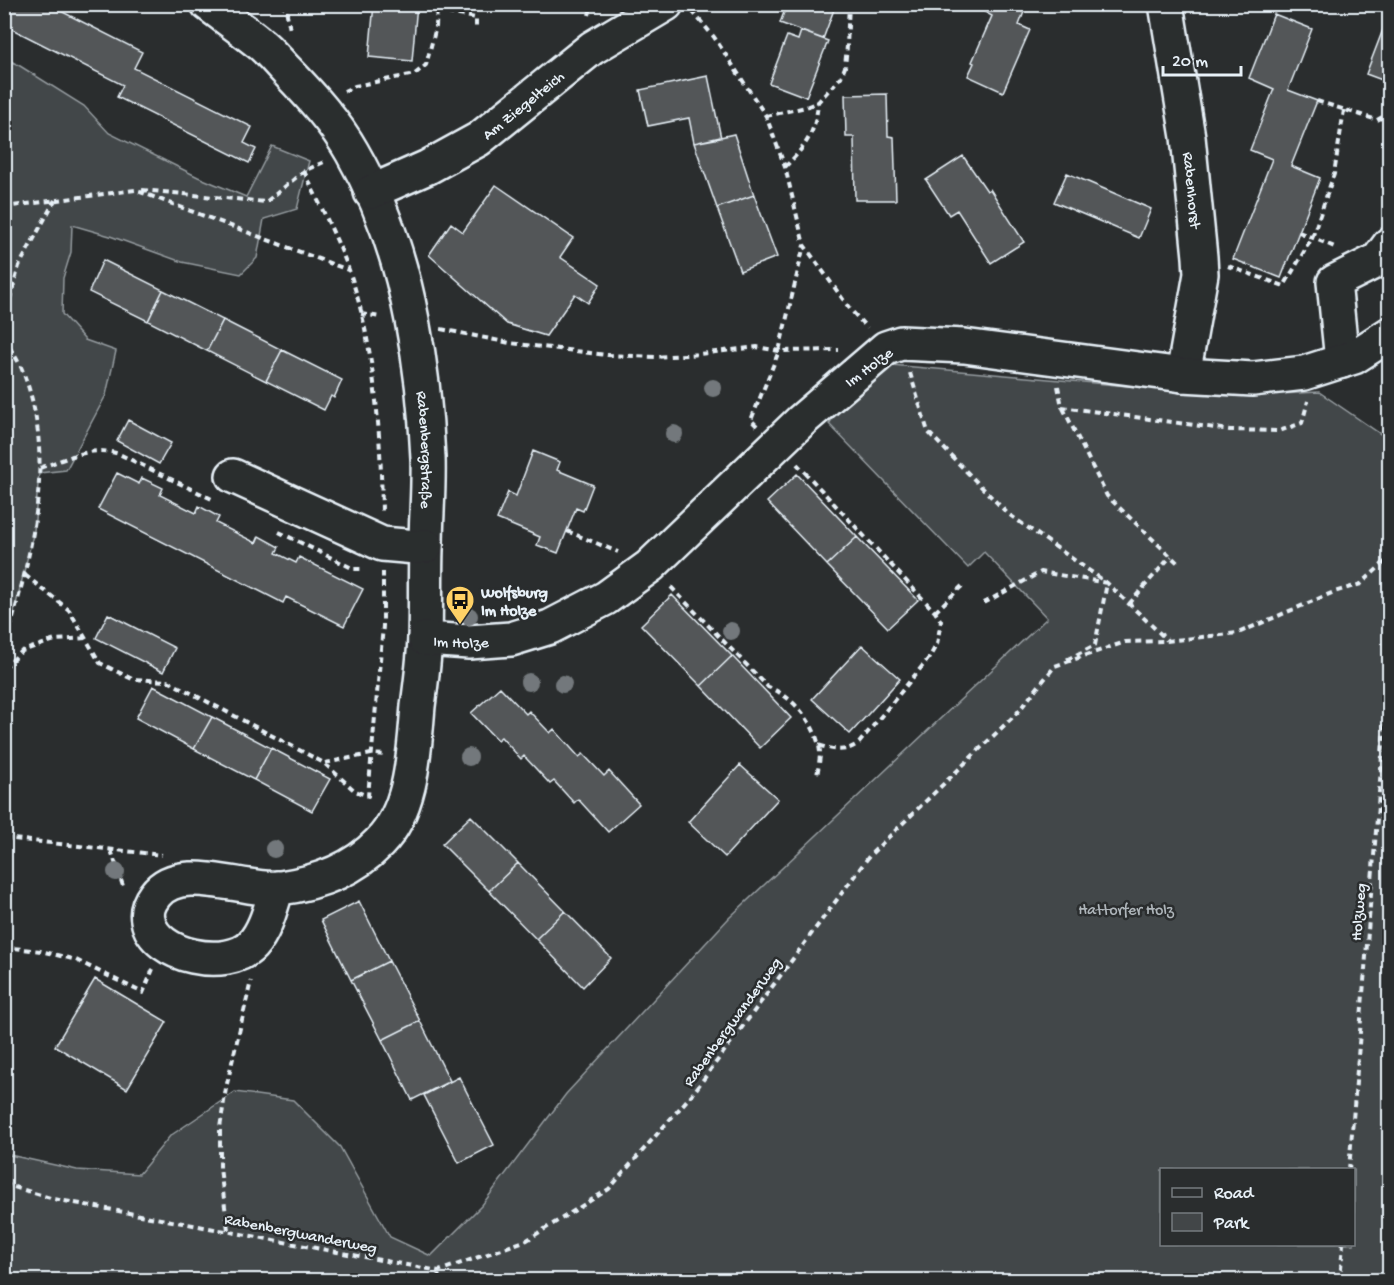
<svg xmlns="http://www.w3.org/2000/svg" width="1394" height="1285" font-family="'Gochi Hand',sans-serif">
	<rect width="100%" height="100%" fill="#2a2d2e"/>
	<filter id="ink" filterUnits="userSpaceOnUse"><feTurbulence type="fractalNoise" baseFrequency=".0167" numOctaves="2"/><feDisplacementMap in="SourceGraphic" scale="12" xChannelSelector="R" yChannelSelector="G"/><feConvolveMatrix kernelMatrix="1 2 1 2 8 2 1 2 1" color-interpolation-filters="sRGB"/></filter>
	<g filter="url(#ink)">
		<path fill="#424648" stroke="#959ca0" stroke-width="1.5" fill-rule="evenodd" d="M5,58L20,66L84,106L109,133L198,177L246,197L272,146L309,161L297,209L264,219L257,258L241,274L182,262L110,236L72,225L71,252L63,278L62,314L85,340L116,351L106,395L66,470L39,473L34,531L5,649Z
			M880,364L1241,396L1319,392L1389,440V1280H5V1154L77,1170L139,1174L170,1136L235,1092L293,1100L340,1147L390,1237L431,1256L482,1205L566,1094L729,918L1047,618L984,552L968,568L829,424L850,391ZM1162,1170H1354V1244H1162Z"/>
		<path fill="#535759" stroke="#e8f1f8" stroke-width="1.5" d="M4,4H47L142,52L134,68L252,127L244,143L256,149L249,163L117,97L123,85L4,25Z
			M374,4H417L412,61L369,57Z
			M787,4H836L823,39L780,23Z
			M986,4H1027L1019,25L1030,30L1003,92L968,76L974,63L972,62L992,16L983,11Z
			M1274,14L1312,29L1288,90L1317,101L1291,166L1320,178L1281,278L1233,259L1272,159L1250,150L1274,89L1249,78Z
			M1384,27L1390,29V83L1366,74Z
			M801,31L828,41L806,97L769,83L787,36L798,40Z
			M708,76L721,138L694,143L689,118L648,126L640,90Z
			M887,94L888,136L894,137L896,200H855L854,137H846L845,95Z
			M734,134L754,195L717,208L694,143Z
			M963,156L987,191L990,189L1024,242L991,263L957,210L949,215L926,180Z
			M1067,173L1151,209L1139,238L1054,202Z
			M496,185L573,238L560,257L600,284L588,303L575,294L546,336L507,324L429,255L451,223L463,232Z
			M754,195L777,257L740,271L717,208Z
			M103,260L163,290L148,321L89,292Z
			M163,290L223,320L207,351L148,321Z
			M223,320L282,350L266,381L207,351Z
			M282,350L342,380L334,398L331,396L324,410L266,381Z
			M128,420L171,443L159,464L117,441Z
			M533,451L560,462L557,470L593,485L583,511L576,508L558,553L537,545L540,537L497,519L508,492L516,496Z
			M117,473L139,484L142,478L163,488L160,495L196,513L199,506L219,517L216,523L256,543L259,536L279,547L276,553L296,563L299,557L363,589L344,626L286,597L283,603L98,509Z
			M797,474L857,537L827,565L767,502Z
			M857,537L918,600L888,628L827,565Z
			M672,595L732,656L701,686L641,625Z
			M108,614L175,648L163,672L96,638Z
			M862,645L900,679L850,734L812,699Z
			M732,656L791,718L760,748L701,686Z
			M153,686L212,717L194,749L136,718Z
			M500,687L526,714L529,711L550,733L554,729L579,757L583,754L604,776L609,771L639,804L608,832L578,799L574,803L554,781L550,784L524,756L521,759L501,737L497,740L471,713Z
			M212,717L271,748L254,780L194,749Z
			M271,748L330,779L312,811L254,780Z
			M740,765L778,799L725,857L688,822Z
			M471,816L518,863L489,891L442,844Z
			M518,863L565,911L536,939L489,891Z
			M359,901L389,961L351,980L321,920Z
			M565,911L611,958L583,987L536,939Z
			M389,961L420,1021L382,1040L351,980Z
			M95,979L167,1022L127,1089L55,1046Z
			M420,1021L450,1081L412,1100L382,1040Z
			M459,1077L494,1145L459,1163L424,1095Z"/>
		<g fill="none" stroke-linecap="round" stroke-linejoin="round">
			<g stroke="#e8f1f8" stroke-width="38">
				<g id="minor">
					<path id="s1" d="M208,4C225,17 242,29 258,42C269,50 278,62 287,71C311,96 335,122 352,152C382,204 401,262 412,320C421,365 426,412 428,458C429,488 426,518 426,548C425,578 426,608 425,638C424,661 421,684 418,706C414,751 413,809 379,843C353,870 317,883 280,888C244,892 180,861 155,895C149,903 146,910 148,920C154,957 228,971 252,945C266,930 271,906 277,888"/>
					<path id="s2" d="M1166,4L1188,137L1200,257L1201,274L1183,375"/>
					<path id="s3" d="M371,192L428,167L479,139L592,48L666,4"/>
					<path d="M1342,361L1334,282L1378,260L1390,244"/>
					<path d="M233,476L382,544L416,547L426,546"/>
					<path id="s4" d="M425,639L469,642L511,639L550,627L606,598L650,566L801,421L886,348L901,343L964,346L1183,375L1253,379L1304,373L1354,357L1390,334"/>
				</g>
			</g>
			<path stroke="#e8f1f8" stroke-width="4" stroke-dasharray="6 4.5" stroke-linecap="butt" d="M280,4L286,9L290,30
				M437,11L476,18V28
				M692,11L714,37L766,116L785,167L804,245L850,309L867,328
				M589,15L592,4
				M344,91L355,86L415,74L426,65L436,27L437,4
				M1317,101L1377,120L1390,113
				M766,116L806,107L818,102L841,77L845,67L847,46L849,4
				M785,167C806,146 816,132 818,102
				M304,171C319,203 336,236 349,270C375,345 381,435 382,514
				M142,190L266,202L304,171L324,162
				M4,207L135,190L348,270
				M1299,232L1337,248
				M1228,266L1284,286L1312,238L1334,174L1344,110
				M361,314L381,317
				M4,320L19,266L55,200
				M441,329L510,343L607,355L656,357L700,354L757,347L779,351L839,350
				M4,339C10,348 16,357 21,367C60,458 29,560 4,651
				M910,373L928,432L1007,513L1107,583L1167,640
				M1058,386L1062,407L1230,430L1279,431L1302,423L1308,401
				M1063,408L1107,496L1180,565
				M757,426L751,420L779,351L804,245
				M797,464L935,612L941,621L937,644L929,658L859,743C845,753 834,750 818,745
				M40,468C66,459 91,445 119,454L214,500
				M567,531L618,552
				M279,532L354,569H362
				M25,575L69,610L100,663L132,679L168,681L324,763L355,791L368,796L383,626V572
				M671,587L768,687C793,696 817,725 820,752C820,760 818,769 817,776
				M984,603L1041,572L1107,583L1095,645L1066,660
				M1129,604L1171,556
				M935,612L964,584
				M4,668L22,651L55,640L87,638
				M325,763L371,754L386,755
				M4,838L162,855
				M111,850L124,889
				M4,947L41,951L76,960L143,993L153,969
				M1349,1170L1390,655
				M4,1184L54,1199L439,1271L527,1240L609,1189L694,1092L870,855L1017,713L1055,666L1125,642L1167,641L1238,633L1334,592L1361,584L1390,557
				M228,1230L220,1168V1128L226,1088L251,981
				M438,1280L439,1271
				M1340,1280L1343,1244"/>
			<use href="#minor" stroke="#2a2d2e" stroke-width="33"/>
		</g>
		<g fill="#73787b">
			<circle cx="713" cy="388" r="9"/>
			<circle cx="674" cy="434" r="9"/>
			<circle cx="469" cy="616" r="9"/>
			<circle cx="731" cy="631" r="9"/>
			<circle cx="529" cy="682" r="9"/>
			<circle cx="563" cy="684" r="9"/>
			<circle cx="469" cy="757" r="9"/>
			<circle cx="274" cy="849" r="9"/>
			<circle cx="116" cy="872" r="9"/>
		</g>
	</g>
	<defs>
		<g id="bus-pin" transform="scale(1.5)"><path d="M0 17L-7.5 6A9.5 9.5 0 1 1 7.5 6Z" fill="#ffd166" stroke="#2a2d2e"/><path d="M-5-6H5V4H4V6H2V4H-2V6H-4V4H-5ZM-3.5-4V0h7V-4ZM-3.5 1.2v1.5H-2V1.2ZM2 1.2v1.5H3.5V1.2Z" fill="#111"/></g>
	</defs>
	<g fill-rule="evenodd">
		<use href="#bus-pin" x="460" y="600"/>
	</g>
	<g text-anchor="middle" stroke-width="5" stroke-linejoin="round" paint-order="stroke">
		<g font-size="16" fill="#e8f1f8" stroke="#2a2d2e">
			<text dy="6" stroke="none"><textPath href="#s3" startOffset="176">Am Ziegelteich</textPath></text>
			<text dy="6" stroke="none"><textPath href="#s2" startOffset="188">Rabenhorst</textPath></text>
			<text transform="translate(868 366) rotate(-37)" y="6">Im Holze</text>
			<text dy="6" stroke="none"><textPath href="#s1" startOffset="518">Rabenbergstraße</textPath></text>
			<text dy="6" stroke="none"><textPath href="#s4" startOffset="36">Im Holze</textPath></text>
			<text transform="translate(1357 912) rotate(-85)" y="6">Holzweg</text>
			<text transform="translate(731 1021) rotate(-54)" y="6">Rabenbergwanderweg</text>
			<text transform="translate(301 1232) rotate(11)" y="6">Rabenbergwanderweg</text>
		</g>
		<g font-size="16" font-weight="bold" fill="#e8f1f8" stroke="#2a2d2e" text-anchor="start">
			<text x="481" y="597">Wolfsburg<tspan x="481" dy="18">Im Holze</tspan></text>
		</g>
		<g font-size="16" fill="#aeb5ba" stroke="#2a2d2e">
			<text x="1126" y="914">Hattorfer Holz</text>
		</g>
	</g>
	<rect width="1394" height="1285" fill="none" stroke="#2a2d2e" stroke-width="24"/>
	<rect x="12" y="12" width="1370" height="1261" fill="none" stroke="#e8f1f8" stroke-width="2" filter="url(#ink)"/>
	<rect x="1160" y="1168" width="195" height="78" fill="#2a2d2e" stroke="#767b7f" stroke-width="1.5"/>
	<rect x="1172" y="1188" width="30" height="9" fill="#2a2d2e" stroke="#767b7f" stroke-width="1.5"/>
	<text x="1214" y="1198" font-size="18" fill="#e8f1f8">Road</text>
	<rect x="1172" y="1213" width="30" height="18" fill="#424648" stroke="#767b7f" stroke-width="1.5"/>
	<text x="1214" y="1228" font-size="18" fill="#e8f1f8">Park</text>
	<path d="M1163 66v9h78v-9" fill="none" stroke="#e8f1f8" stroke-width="3"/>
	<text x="1172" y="66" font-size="18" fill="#e8f1f8" stroke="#2a2d2e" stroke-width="4.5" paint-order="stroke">20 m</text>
</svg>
